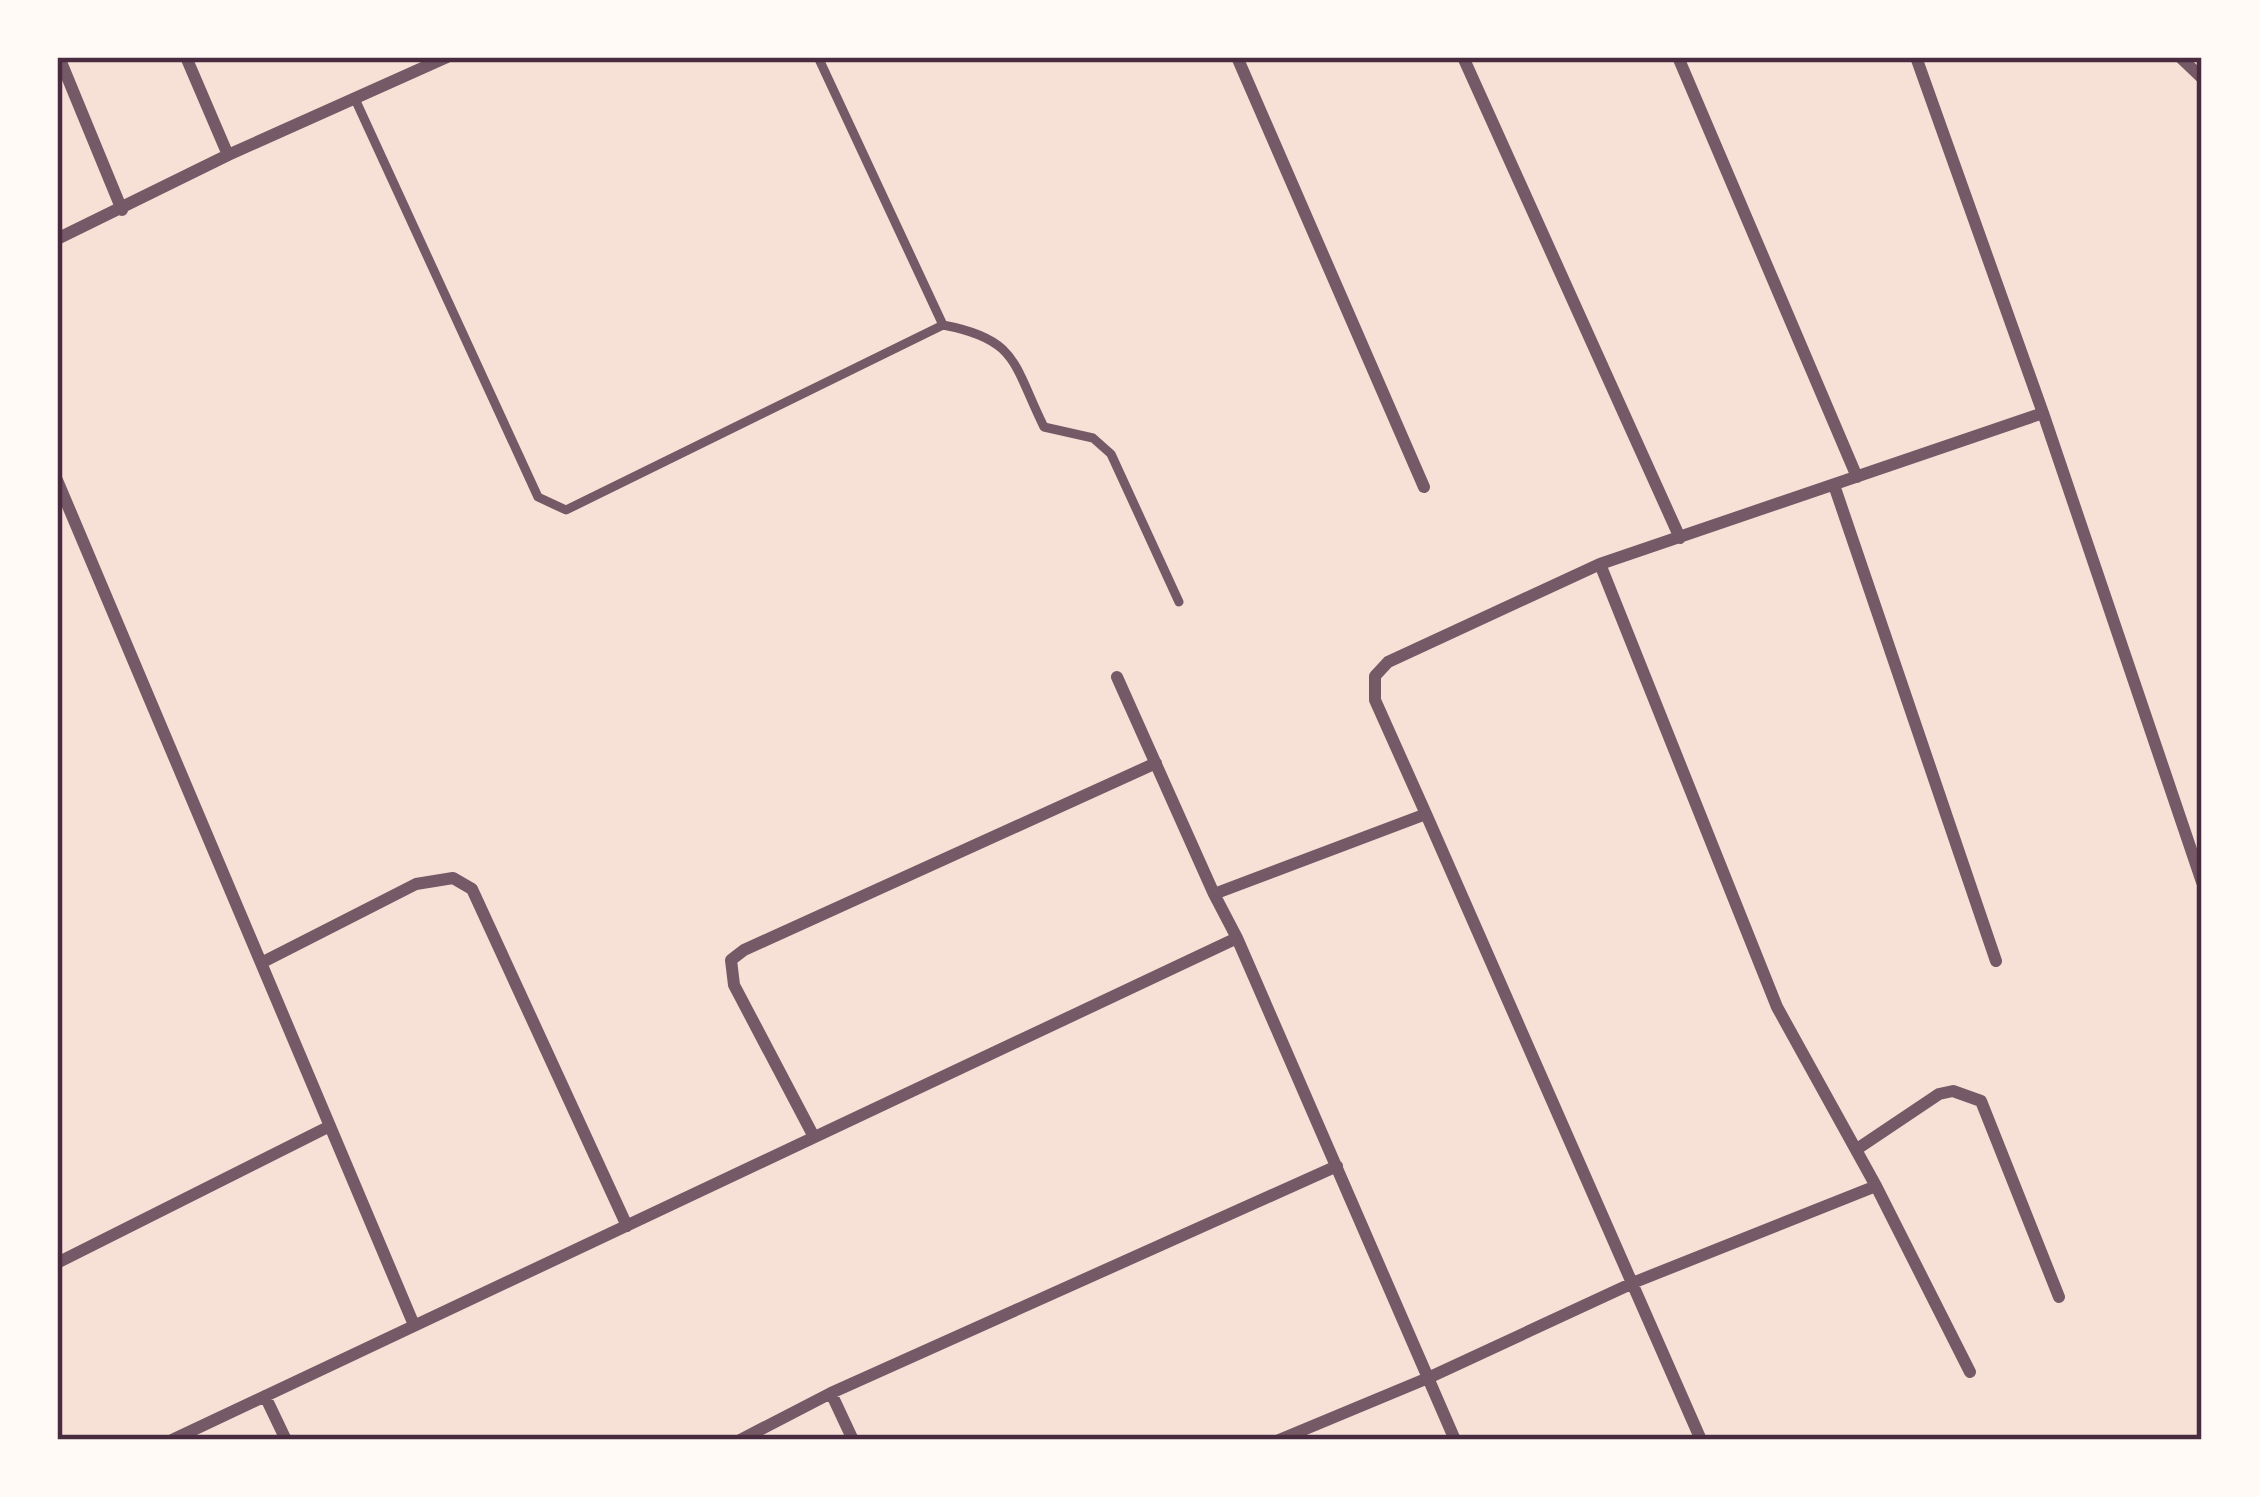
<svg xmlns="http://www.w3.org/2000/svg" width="2259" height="1497" font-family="Karla,sans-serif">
	<rect width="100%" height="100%" fill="#f7e1d7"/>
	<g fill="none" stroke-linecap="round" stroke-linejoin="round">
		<path stroke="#755966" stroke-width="9" d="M818,57L943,325C1018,339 1013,364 1044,427L1093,438L1111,454L1179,602
			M355,99L538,497L566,510L943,325"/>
		<path stroke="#755966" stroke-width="12" d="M59,57L122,210
			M186,57L228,155
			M1237,57L1424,487
			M1463,57L1680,538
			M1678,57L1857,477
			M2180,57L2202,78
			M57,239L228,155L447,57
			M2043,413L2202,882
			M57,480L414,1325
			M1834,485L1996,961
			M1117,677L1214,894
			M1426,814L1375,700V676L1388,662L1600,564L2043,413L1916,57
			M1237,938L1214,894L1426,814L1701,1440
			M261,963L416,884L453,878L472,889L627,1226
			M814,1137L734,985L731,960L744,950L1156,763
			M1857,1149L1939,1094L1953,1091L1981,1101L2059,1297
			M1876,1186L1970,1372
			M57,1263L330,1126
			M265,1396L286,1440
			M172,1440L1237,938L1455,1440
			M740,1440L831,1393
			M853,1440L831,1393L1337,1166
			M1279,1440L1428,1378L1635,1282L1876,1186L1777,1007L1600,564"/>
	</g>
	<rect width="2259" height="1497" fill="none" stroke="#fffaf5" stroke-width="120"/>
	<rect x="60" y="60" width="2139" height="1377" fill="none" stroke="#4a2c40" stroke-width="4.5"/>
</svg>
